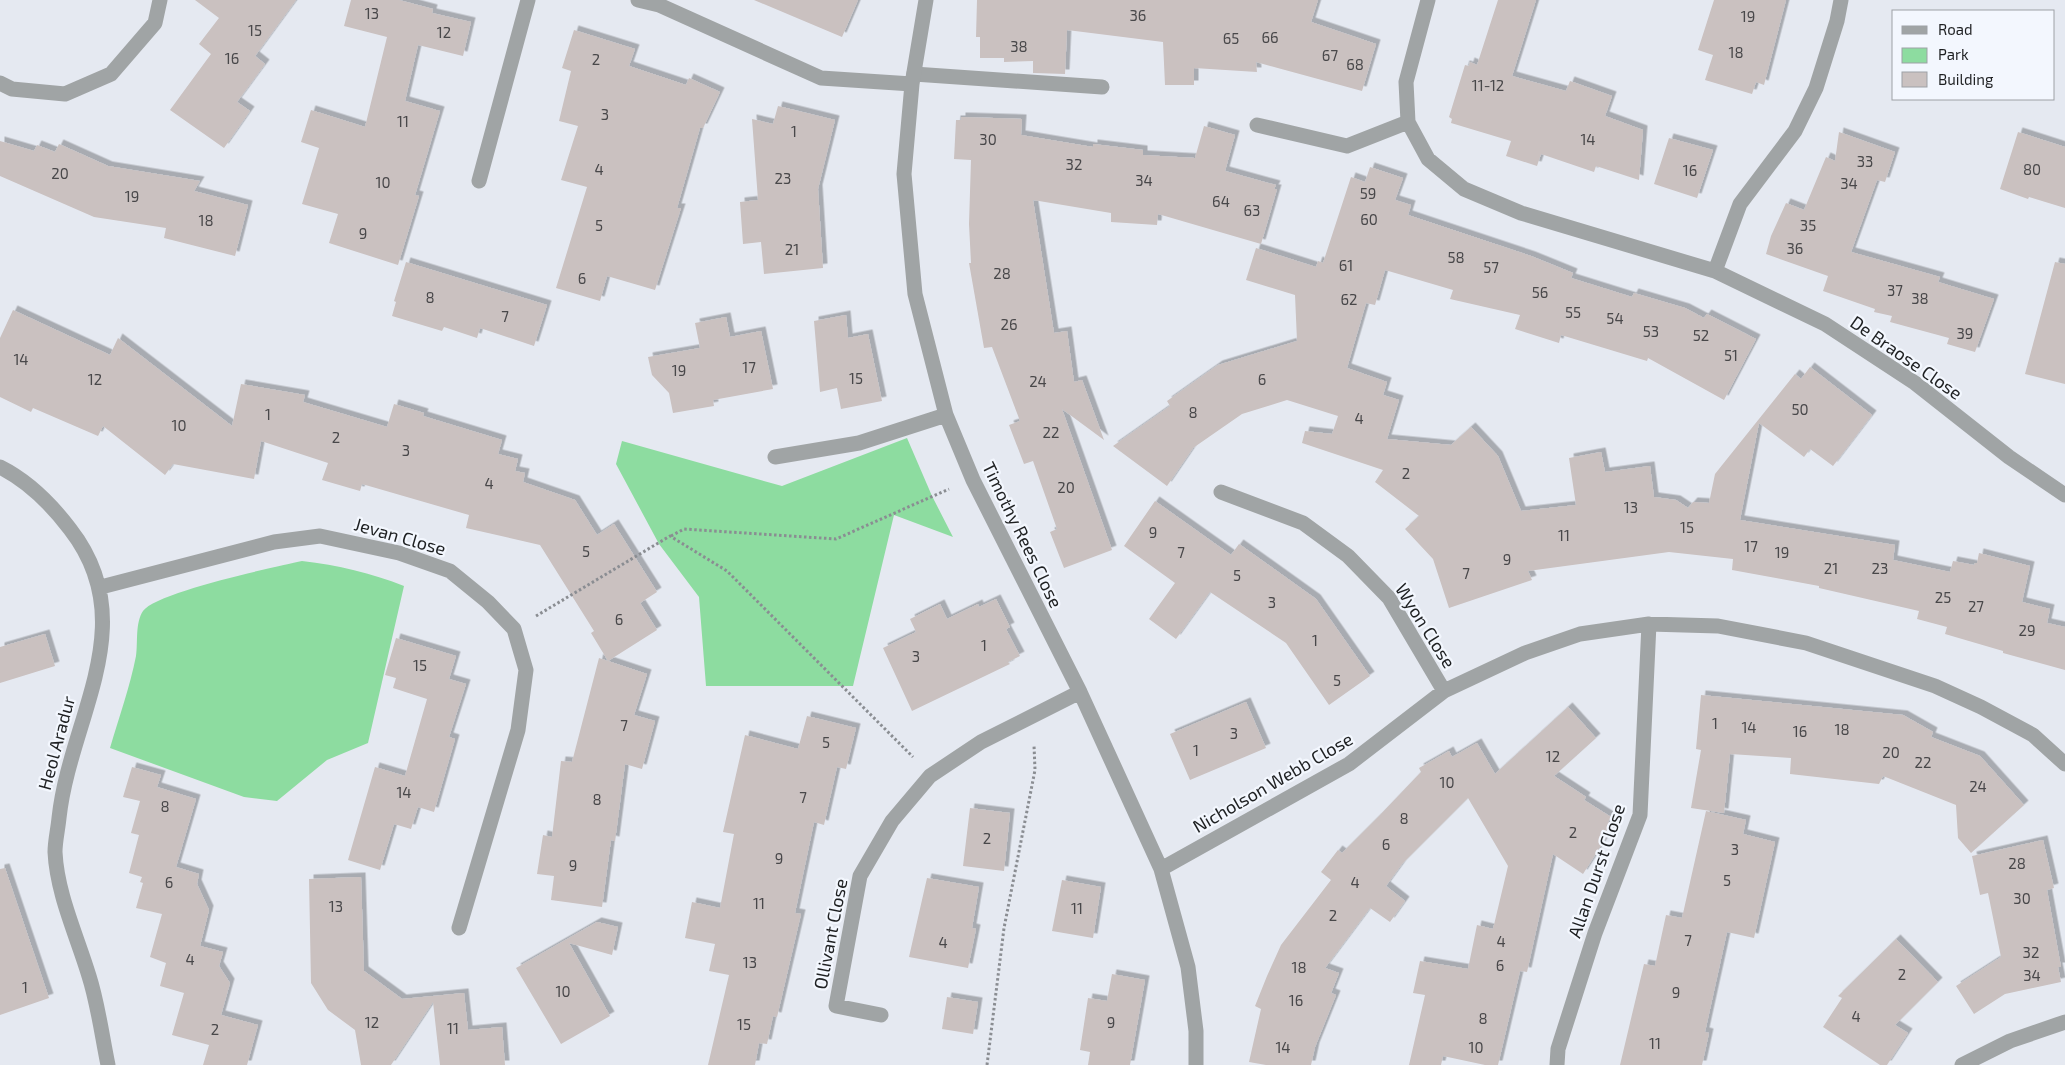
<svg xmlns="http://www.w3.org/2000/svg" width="2065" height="1065" font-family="'Exo 2',sans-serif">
	<defs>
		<filter id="shadow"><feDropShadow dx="4.5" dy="-4.5" stdDeviation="0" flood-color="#0004"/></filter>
	</defs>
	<rect width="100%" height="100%" fill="#e5e9f1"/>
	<path fill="#8ddca0" d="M907,438L932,496L953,537L894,515L853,686H706L699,597L659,544L616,464L622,441L782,486Z
		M302,561C338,565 371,573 404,586L368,743L327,760L277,801L244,797L110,748C119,717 130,687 136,656C138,642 135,623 143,611C156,592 275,567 302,561Z"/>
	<path fill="#cac1c0" filter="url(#shadow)" d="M195,0H296L255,56L265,64L237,102L250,111L224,148L170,110L211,54L199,44L219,18Z
		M351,0H399L433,9L432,13L471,22L463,56L418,45L405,101L440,111L415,195L419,196L398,265L329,243L338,214L302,204L319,148L301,142L311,110L365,127L387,37L344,26Z
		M754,0H858L842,37Z
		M977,0H1318L1311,22L1376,44L1362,91L1256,62L1257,72L1194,68V85H1165L1163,42L1067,30L1065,74L1033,73V61L1004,62V58H980V37H976Z
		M1498,0H1536L1512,76L1566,91L1570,81L1612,96L1605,116L1643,130L1639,180L1596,166L1594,172L1541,154L1537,166L1506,156L1511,141L1451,123L1452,119L1449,117L1465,65L1469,66L1470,62L1477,65Z
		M1714,0H1786L1764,85L1756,82L1752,94L1705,80L1713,55L1698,50Z
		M574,30L635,49L629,66L686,85L689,78L720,92L703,128H700L677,208H681L655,290L607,276L600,301L556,288L587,187L561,180L578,126L559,121L571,71L562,68Z
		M778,106L835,120L818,189L823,268L764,274L761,242L743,244L740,202L758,200L752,119L773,124Z
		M961,117L1022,119L1021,135L1093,147V144L1143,150V155L1195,158L1204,126L1235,135L1225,171L1276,185L1274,189H1277L1261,244L1158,214L1157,225L1111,222V213L1033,200L1054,333L1067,331L1074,382L1082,380L1104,440L1062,409L1112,550L1064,568L1050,532L1057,529L1033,461L1024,464L1009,425L1020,421L992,347L984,348L969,263H971L969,224L971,160L954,159L956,120H961Z
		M1839,132L1895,152L1885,182L1877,180L1851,252L1940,277L1938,282L1994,299L1975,352L1947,344L1949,338L1890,322L1892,316L1874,312L1875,309L1823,291L1828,276L1766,254L1771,236L1786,203L1804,210L1826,157L1835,161Z
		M2018,132L2065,147V208L2029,197L2028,199L2000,189Z
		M1669,138L1713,150L1697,198L1654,184Z
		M0,141L34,151L37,145L55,152L59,144L108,166L200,181L194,191L248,205L235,256L164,238L166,228L94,217L0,176Z
		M1370,167L1403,178L1395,200L1411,205L1408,215L1531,256L1573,273L1571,278L1632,297L1634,293L1685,308L1704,318L1707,314L1756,339L1724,400L1648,358L1647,361L1561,335L1559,343L1515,329L1520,315L1450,299L1453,290L1385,270L1375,305L1366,303L1347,368L1387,382L1383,395L1399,400L1387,439L1451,445L1471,427L1498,456L1521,511L1576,505L1569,458L1601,452L1605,472L1650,466L1654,497L1676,500L1688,508L1693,502L1709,503L1715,474L1795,374L1801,379L1810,367L1872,415L1833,466L1810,449L1804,457L1759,423L1740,520L1895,545L1893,560L1950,572L1953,561L1974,565L1975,563H1977L1979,553L2030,566L2022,602L2050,609L2047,623L2065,627V670L2003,653V651L1945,634L1947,627L1917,619L1919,611L1819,588V586L1732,570L1733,559L1669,552L1528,571L1532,580L1449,608L1433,559L1405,529L1419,516L1375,482L1383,470L1302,443L1305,431L1332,434L1338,416L1287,400L1242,414L1193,448L1167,486L1113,446L1170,406L1167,401L1218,365L1297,341L1295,295L1246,280L1256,248L1316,267L1318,261L1323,263L1351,177L1365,182Z
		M406,262L547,305L534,346L480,328L477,338L444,327L442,331L392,316L396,302L394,301Z
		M2055,262L2065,264V384L2025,374Z
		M13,310L110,355L118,338L232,426L241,384L305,395L303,402L387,427L394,404L424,413L423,416L502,440L498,454L518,459L515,471L525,473L523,482L575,500L597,535L614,524L657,592L640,603L657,630L608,661L591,633L594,631L540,545L466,528L469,515L362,484L360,491L322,480L328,463L261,441L254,479L173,464L165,475L103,426L98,436L33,408L31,412L0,397V338Z
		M846,315L848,338L868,334L882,401L841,409L837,388L820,392L814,321Z
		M726,317L730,337L761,331L773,389L713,400L714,406L673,413L669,393L652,375L648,357L700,348L695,323Z
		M1155,501L1231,555L1239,544L1316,599L1370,676L1329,705L1286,643L1210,592L1176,639L1149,619L1175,583L1124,546Z
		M996,599L1010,627L1006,629L1020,656L1008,662L1010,664L912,711L883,648L916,632L910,619L940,604L947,619L978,604L979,607Z
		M45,634L55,666L0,683V647Z
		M396,638L456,656L449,679L466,684L449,737L455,739L434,812L418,807L411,829L394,824L380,870L348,860L375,767L405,776L427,699L393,688L396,678L385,675Z
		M599,658L647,674L634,715L655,721L642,769L625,764L615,841L611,840L602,907L551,900L554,876L537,874L543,835L552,837L561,761L572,762Z
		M1701,695L1903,715L1933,732L1931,737L1980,756L2024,805L1971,853L1958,838L1956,805L1883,776L1879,784L1790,774L1791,758L1730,754L1724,813L1691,808L1701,750L1696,749Z
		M1246,702L1266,748L1190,780L1170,734Z
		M1568,707L1596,738L1554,776L1586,797L1584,800L1611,817L1608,822L1614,825L1583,874L1553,854L1527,972L1520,971L1498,1065H1485L1443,1056L1441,1065H1409L1425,995L1413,993L1420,961L1468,969L1477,925L1493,929L1508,866L1468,798L1402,864L1386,886L1405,901L1390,922L1370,908L1325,968L1339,973L1331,993L1336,995L1315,1047L1311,1065H1266L1249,1062L1261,1009L1255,1006L1267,976L1281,945L1331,880L1321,872L1338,850L1342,853L1379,816L1421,772L1419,768L1449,751L1452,757L1477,743L1495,774Z
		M807,716L856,728L846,769L837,767L824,825L814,822L795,913L801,914L777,1017L773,1016L767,1044L759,1043L755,1065H708L729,975L709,971L715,944L685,938L692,902L720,908L734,834L723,832L745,735L798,749Z
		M132,767L161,775L157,787L196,799L176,867L199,874L197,884L209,910L200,946L223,952L219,966L230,983L221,1015L258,1025L247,1065H203L209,1045L172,1035L184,993L160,986L166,963L150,957L162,914L136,908L143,883L140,882L142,877L129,873L139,835L131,833L140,801L123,797Z
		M970,808L1010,813L1004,871L963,866Z
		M1706,811L1746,820L1743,834L1775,842L1754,938L1727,932L1705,1032L1709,1033L1702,1065H1620L1644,964L1655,966L1666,915L1682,918Z
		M2043,840L2054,888L2047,890L2061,967H2058L2061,982L2005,994L1974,1014L1956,986L2001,957L1988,893L1980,895L1972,856Z
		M5,868L49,998L0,1015V869Z
		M361,877L364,971L402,999L464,993L468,1030L502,1027L505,1065H440L433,1002L391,1065H361L355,1030L328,1010L311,983L309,879Z
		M927,878L979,887L972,928L976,929L968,968L909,957Z
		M1062,880L1101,887L1093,938L1052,931Z
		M597,922L618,927L612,955L569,943L610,1016L561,1044L516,968Z
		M1896,939L1938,982L1895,1025L1908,1033L1887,1065H1880L1823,1027L1842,998L1838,996Z
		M1112,974L1145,980L1130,1065H1088L1090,1052L1080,1050L1088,998L1107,1001Z
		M947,997L978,1002L973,1034L942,1029Z"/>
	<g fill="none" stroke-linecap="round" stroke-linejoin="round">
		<path stroke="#8a8d92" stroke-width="3" stroke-dasharray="2.5 2.5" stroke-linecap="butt" d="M671,536L684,529L836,539L949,489
			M536,616L670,536L727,571L913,757
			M987,1065L1004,928L1035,770L1034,745"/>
		<path stroke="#a0a4a5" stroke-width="15" d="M914,74L1102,87"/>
		<path stroke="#a0a4a5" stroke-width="15" d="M638,0L659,5L821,78L912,84
			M926,0L912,84L904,174L915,294L946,415L973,480L1080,692L1161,869L1188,967L1196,1031V1065
			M1428,0L1406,82L1408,122L1428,159L1464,189L1521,213L1715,271L1740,204L1795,131L1816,88L1837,21L1841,0
			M0,83L12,89L65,94L111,74L155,23L160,0
			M1257,125L1347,146L1408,122
			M479,181L528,0
			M1715,271L1825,324L1915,383L2009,457L2065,495
			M775,457L859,443L946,415
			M0,467C28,481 51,504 70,529C144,624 70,717 59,818C58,829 55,841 55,852C57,894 77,936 89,976C98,1004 102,1036 108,1065
			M1221,492L1303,523L1348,556L1389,598L1444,691
			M101,587L274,542L320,536L399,553L450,571L488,602L514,629L526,670L518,730L459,928
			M1161,869L1349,764L1444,691L1525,653L1580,634L1649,624L1718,626L1806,643L1935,686L1981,707L2033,735L2065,764
			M881,1015L836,1006L860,876L892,821L930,776L981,742L1080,692
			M1557,1065L1558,1049L1595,933L1640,815L1649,624
			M1962,1065L2010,1041L2065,1022"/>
	</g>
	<g text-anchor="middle" stroke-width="4.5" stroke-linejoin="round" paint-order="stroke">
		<g font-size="15" fill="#49484a">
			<text x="372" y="19">13</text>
			<text x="1138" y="21">36</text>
			<text x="1748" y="22">19</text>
			<text x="255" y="36">15</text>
			<text x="444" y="38">12</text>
			<text x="1270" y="43">66</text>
			<text x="1231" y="44">65</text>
			<text x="1019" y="52">38</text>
			<text x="1736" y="58">18</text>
			<text x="1330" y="61">67</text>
			<text x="232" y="64">16</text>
			<text x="596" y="65">2</text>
			<text x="1355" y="70">68</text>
			<text x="1488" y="91">11-12</text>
			<text x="605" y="120">3</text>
			<text x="403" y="127">11</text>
			<text x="794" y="137">1</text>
			<text x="988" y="145">30</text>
			<text x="1588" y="145">14</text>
			<text x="1865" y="167">33</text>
			<text x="1074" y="170">32</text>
			<text x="599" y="175">4</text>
			<text x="2032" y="175">80</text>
			<text x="1690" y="176">16</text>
			<text x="60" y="179">20</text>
			<text x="783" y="184">23</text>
			<text x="1144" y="186">34</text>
			<text x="383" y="188">10</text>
			<text x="1849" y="189">34</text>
			<text x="1368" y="199">59</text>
			<text x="132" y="202">19</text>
			<text x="1221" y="207">64</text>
			<text x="1252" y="216">63</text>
			<text x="1369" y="225">60</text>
			<text x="206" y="226">18</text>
			<text x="599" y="231">5</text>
			<text x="1808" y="231">35</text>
			<text x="363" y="239">9</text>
			<text x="1795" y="254">36</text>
			<text x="792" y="255">21</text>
			<text x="1456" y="263">58</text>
			<text x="1346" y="271">61</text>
			<text x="1491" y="273">57</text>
			<text x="1002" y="279">28</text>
			<text x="582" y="284">6</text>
			<text x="1895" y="296">37</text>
			<text x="1540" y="298">56</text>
			<text x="430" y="303">8</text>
			<text x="1920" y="304">38</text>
			<text x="1349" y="305">62</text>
			<text x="1573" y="318">55</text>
			<text x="505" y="322">7</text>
			<text x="1615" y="324">54</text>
			<text x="1009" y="330">26</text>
			<text x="1651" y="337">53</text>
			<text x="1965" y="339">39</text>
			<text x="1701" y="341">52</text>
			<text x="1731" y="361">51</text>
			<text x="21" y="365">14</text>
			<text x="749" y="373">17</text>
			<text x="679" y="376">19</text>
			<text x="856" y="384">15</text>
			<text x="95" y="385">12</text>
			<text x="1262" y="385">6</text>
			<text x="1038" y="387">24</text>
			<text x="1800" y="415">50</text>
			<text x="1193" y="418">8</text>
			<text x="268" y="420">1</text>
			<text x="1359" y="424">4</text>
			<text x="179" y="431">10</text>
			<text x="1051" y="438">22</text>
			<text x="336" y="443">2</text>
			<text x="406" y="456">3</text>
			<text x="1406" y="479">2</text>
			<text x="489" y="489">4</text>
			<text x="1066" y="493">20</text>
			<text x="1631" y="513">13</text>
			<text x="1687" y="533">15</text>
			<text x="1153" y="538">9</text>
			<text x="1564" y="541">11</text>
			<text x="1751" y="552">17</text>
			<text x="586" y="557">5</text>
			<text x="1181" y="558">7</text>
			<text x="1782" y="558">19</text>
			<text x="1507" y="565">9</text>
			<text x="1831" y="574">21</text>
			<text x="1880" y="574">23</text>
			<text x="1466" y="579">7</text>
			<text x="1237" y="581">5</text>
			<text x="1943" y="603">25</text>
			<text x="1272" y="608">3</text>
			<text x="1976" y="612">27</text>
			<text x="619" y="625">6</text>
			<text x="2027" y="636">29</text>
			<text x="1315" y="646">1</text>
			<text x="984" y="651">1</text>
			<text x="916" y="662">3</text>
			<text x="420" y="671">15</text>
			<text x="1337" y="686">5</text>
			<text x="1715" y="729">1</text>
			<text x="624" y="731">7</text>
			<text x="1749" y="733">14</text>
			<text x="1842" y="735">18</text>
			<text x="1800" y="737">16</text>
			<text x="1234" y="739">3</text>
			<text x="826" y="748">5</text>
			<text x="1196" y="756">1</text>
			<text x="1891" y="758">20</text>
			<text x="1553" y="762">12</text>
			<text x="1923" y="768">22</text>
			<text x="1447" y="788">10</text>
			<text x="1978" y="792">24</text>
			<text x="404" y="798">14</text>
			<text x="803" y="803">7</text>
			<text x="597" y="805">8</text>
			<text x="165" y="812">8</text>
			<text x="1404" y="824">8</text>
			<text x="1573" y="838">2</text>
			<text x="987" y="844">2</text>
			<text x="1386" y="850">6</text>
			<text x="1735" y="855">3</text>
			<text x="779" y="864">9</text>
			<text x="2017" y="869">28</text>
			<text x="573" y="871">9</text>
			<text x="1727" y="886">5</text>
			<text x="169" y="888">6</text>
			<text x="1355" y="888">4</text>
			<text x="2022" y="904">30</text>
			<text x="759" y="909">11</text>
			<text x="336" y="912">13</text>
			<text x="1077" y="914">11</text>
			<text x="1333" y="921">2</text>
			<text x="1688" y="946">7</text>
			<text x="1501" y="947">4</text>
			<text x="943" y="948">4</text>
			<text x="2031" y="958">32</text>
			<text x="190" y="965">4</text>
			<text x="750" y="968">13</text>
			<text x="1500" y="971">6</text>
			<text x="1299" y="973">18</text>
			<text x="1902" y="980">2</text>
			<text x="2032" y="981">34</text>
			<text x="25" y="993">1</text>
			<text x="563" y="997">10</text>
			<text x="1676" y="998">9</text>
			<text x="1296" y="1006">16</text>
			<text x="1856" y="1022">4</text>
			<text x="1483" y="1024">8</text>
			<text x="372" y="1028">12</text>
			<text x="1111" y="1028">9</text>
			<text x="744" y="1030">15</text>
			<text x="453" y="1034">11</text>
			<text x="215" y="1035">2</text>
			<text x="1655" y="1049">11</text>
			<text x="1283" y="1053">14</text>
			<text x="1476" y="1053">10</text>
		</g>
		<g font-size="18" fill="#1e2022" stroke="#f3f7fe">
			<text transform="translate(1906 358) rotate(35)" y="6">De Braose Close</text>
			<text transform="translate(1022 535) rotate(64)" y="6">Timothy Rees Close</text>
			<text transform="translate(400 537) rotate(16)" y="6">Jevan Close</text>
			<text transform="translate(1425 626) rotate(58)" y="6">Wyon Close</text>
			<text transform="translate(57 743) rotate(-75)" y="6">Heol Aradur</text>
			<text transform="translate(1273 783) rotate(-30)" y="6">Nicholson Webb Close</text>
			<text transform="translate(1597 871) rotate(-71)" y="6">Allan Durst Close</text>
			<text transform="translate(831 934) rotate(-79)" y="6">Ollivant Close</text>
		</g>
	</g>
	<rect x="1892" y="10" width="162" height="90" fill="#f3f7fe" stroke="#9ea1a6"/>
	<rect x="1902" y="26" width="25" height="8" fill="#a0a4a5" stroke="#9ea1a6"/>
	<text x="1938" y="35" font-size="15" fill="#1e2022">Road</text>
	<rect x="1902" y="48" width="25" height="15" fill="#8ddca0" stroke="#9ea1a6"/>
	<text x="1938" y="60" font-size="15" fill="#1e2022">Park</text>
	<rect x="1902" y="72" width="25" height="15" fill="#cac1c0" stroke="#9ea1a6"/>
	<text x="1938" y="85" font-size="15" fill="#1e2022">Building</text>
</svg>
